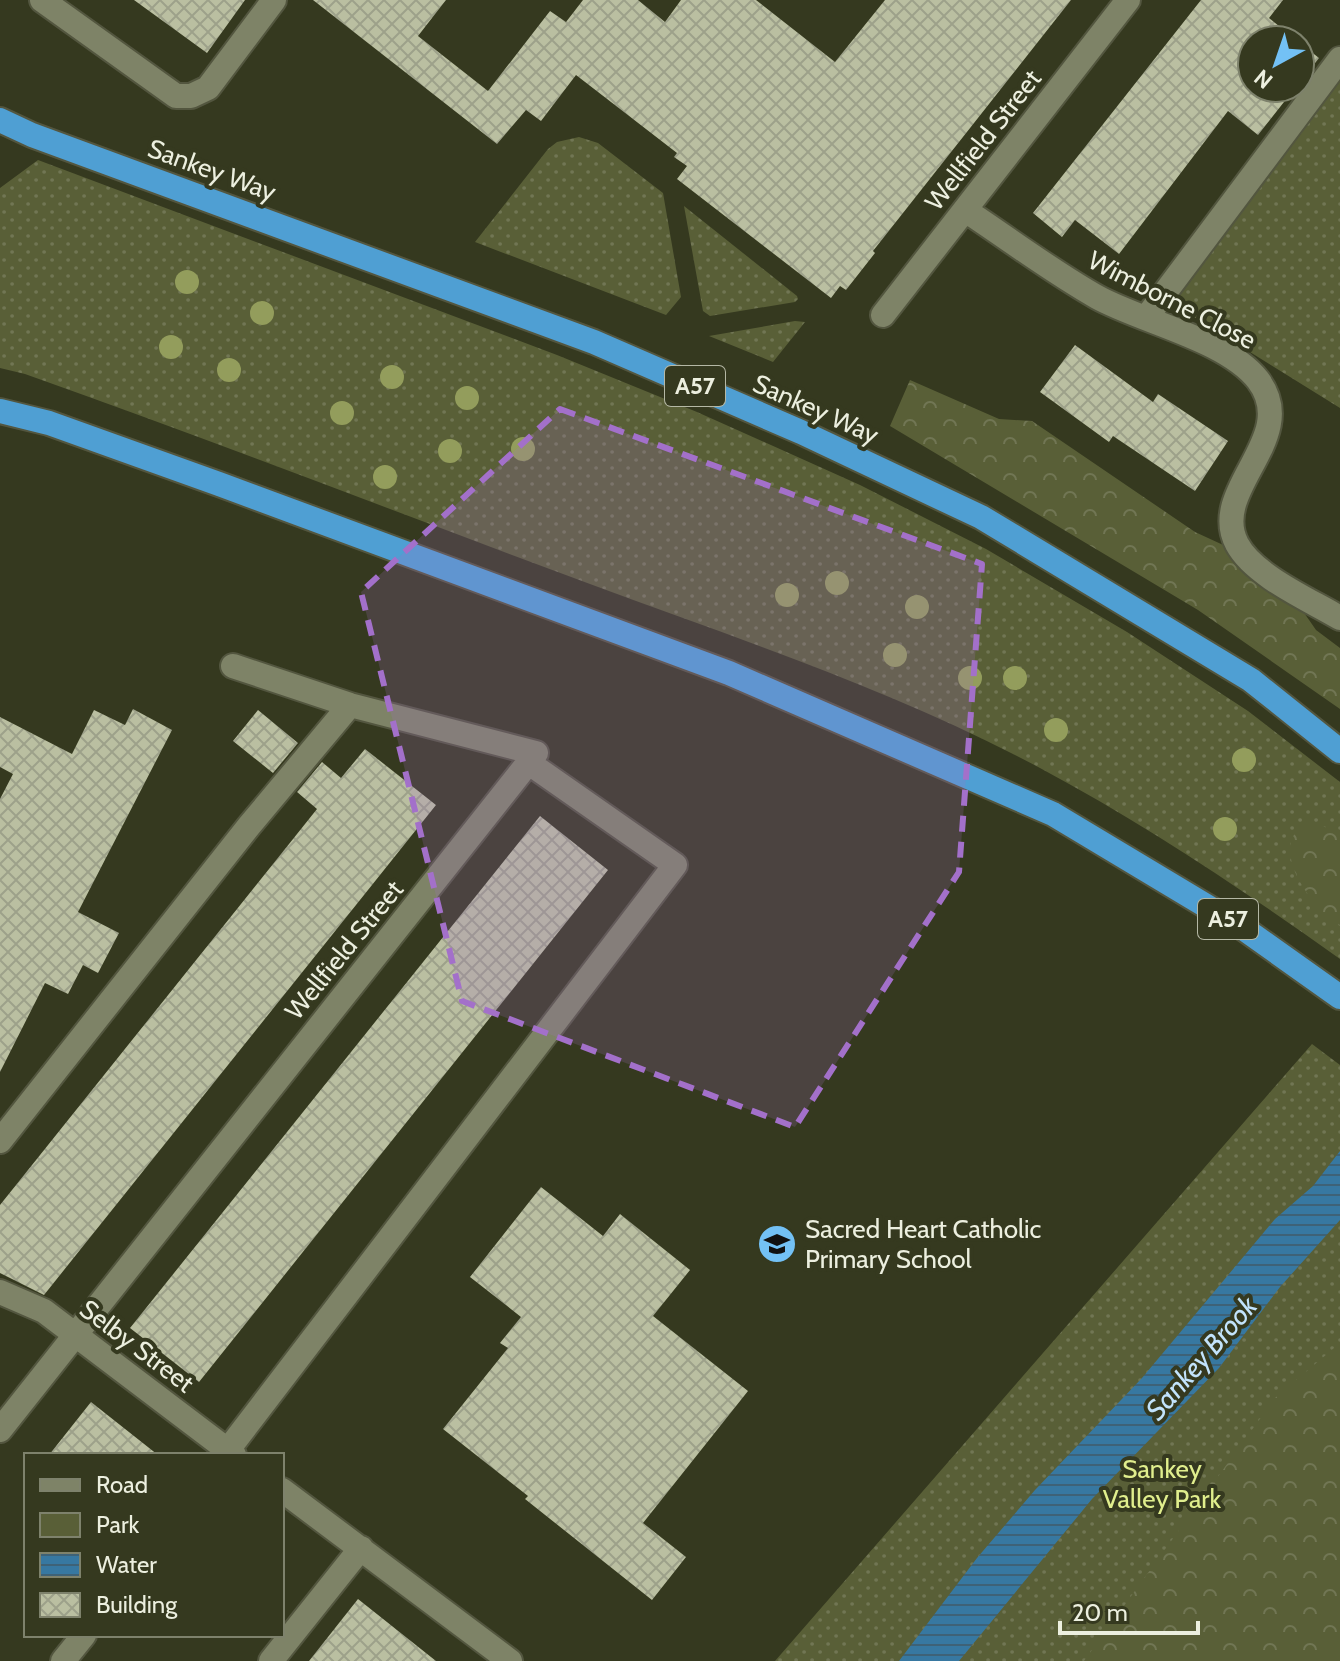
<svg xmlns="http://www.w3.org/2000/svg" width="1340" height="1661" font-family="Cabin,sans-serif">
	<defs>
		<pattern id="green-dots" width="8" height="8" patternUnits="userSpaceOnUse" patternTransform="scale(2)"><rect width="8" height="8" fill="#595f37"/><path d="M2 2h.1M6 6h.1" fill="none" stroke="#717654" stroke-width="1.8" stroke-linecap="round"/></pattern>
		<pattern id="forest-crowns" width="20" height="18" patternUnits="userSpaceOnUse" patternTransform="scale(2)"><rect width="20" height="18" fill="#595f37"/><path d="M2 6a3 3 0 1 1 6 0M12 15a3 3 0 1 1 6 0" fill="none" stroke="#717654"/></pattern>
		<pattern id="water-rules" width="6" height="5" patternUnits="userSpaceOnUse" patternTransform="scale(2)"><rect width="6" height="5" fill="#3778a1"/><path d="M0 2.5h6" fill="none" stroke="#3e6277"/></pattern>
		<pattern id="building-cross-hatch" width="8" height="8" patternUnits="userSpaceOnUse" patternTransform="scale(2)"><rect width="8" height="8" fill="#babfa1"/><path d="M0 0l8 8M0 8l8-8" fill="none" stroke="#9da18a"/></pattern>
	</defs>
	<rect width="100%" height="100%" fill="#35391f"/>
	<path fill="url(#green-dots)" d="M1340,76V408L1165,299Z
		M579,137L598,143L663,193L681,297L666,315L475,242L548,149L557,142Z
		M38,160L557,355L697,412L860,485L986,549L1127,632L1248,711L1340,782V959C1243,890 1145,824 1040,768C897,691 741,640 590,584C401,514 214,441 25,374L0,368V188Z
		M684,206L797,296L798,299L795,302L710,316L703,311Z
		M795,321L805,322L773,362L709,336Z
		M1312,1044L1340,1065V1661H775Z"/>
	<path fill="url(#forest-crowns)" d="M910,380L999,419L1032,421L1195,532L1273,568L1316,630L1340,648V709L1198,610L890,426Z
		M1314,821L1340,835V925C1310,908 1260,838 1314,821Z
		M1340,1343V1661H1084L1275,1398Z"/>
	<path fill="url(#water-rules)" d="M1340,1151V1220L1280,1287L1219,1368L1092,1499L959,1661H899L977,1558L1035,1490L1142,1378L1275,1219L1313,1186Z"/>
	<path fill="url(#building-cross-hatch)" d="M134,0H245L207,53Z
		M313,0H446L418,36L488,91L550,11L566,22L583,0H638L665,22L681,0H756L835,62L885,0H1071L873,251L875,253L846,290L840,286L831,298L677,179L687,166L674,157L677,153L576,75L541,121L526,110L497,144Z
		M1201,0H1283L1269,18L1296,40H1252V88H1295L1258,135L1228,111L1119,254L1075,220L1062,237L1033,213Z
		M1300,43L1319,58L1300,82Z
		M1075,345L1153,402L1158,394L1228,441L1195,491L1113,436L1109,442L1040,392Z
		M133,709L172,730L78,912L119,933L98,973L83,965L68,994L45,983L0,1072V799L13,774L0,767V717L72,754L94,710L125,725Z
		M258,710L298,743L273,773L233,741Z
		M365,749L436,805L44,1295L0,1273V1205L317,809L297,792L322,762L341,778Z
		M540,816L608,870L199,1382L130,1328Z
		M541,1187L603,1236L620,1214L690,1270L653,1316L748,1391L643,1523L686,1557L652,1600L525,1499L528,1496L443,1429L508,1348L500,1343L521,1317L470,1277Z
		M91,1402L158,1455H49Z
		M358,1599L436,1661H309Z"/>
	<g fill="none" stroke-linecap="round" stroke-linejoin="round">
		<g stroke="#53563f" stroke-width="28">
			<path id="minor" d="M42,0L176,96H191L208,88L274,0
				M965,210C1009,239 1051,271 1097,297C1142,322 1226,339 1258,380C1302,438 1208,489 1237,544C1254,576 1310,600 1340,618
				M883,315L1128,0
				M1146,318L1340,59
				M0,1141L249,826L350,705
				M0,1292L44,1311L234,1455
				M0,1430L536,753L350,705L233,666
				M224,1455L675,865L529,763
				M282,1490L510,1661
				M63,1661L84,1635
				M271,1661L361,1548"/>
		</g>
		<g stroke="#53563f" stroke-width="28">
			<path id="highway" d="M0,120L32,135L594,342L801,432L981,517L1251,680L1340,751
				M0,411L49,423L219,484L729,673L1053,814L1243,928L1340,997"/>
		</g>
		<use href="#minor" stroke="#7e8367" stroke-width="24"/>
		<use href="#highway" stroke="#4f9fd3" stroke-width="24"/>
	</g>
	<g fill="#939d5c">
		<circle cx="187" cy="282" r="12"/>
		<circle cx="262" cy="313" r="12"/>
		<circle cx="171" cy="347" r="12"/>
		<circle cx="229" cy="370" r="12"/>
		<circle cx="392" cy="377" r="12"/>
		<circle cx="467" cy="398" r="12"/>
		<circle cx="342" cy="413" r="12"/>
		<circle cx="523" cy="449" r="12"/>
		<circle cx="450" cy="451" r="12"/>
		<circle cx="385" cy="477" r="12"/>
		<circle cx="837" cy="583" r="12"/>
		<circle cx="787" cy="595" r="12"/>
		<circle cx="917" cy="607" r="12"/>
		<circle cx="895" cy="655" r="12"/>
		<circle cx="970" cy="678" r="12"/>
		<circle cx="1015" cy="678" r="12"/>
		<circle cx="1056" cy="730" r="12"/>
		<circle cx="1244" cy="760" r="12"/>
		<circle cx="1225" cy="829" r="12"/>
	</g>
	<path fill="#a370ca" fill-opacity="0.2" stroke="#a370ca" stroke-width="6" stroke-dasharray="16 10" stroke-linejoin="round" d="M560,409L982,564L959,872L795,1127L462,1001L361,592Z"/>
	<defs>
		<g id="school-disc" transform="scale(2)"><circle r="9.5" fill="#73c1f5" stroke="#35391f"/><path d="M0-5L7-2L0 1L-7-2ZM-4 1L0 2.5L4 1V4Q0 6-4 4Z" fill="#111"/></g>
	</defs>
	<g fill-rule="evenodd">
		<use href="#school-disc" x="777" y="1244"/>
	</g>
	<g text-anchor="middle" stroke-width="8" stroke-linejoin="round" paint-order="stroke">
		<g fill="#35391f" stroke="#b5b8a5" stroke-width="2">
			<rect x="665" y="366" width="60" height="40" rx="6"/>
			<rect x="1198" y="899" width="60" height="40" rx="6"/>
		</g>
		<g font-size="24" font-weight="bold" fill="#ecefdf">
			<text x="695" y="394">A57</text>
			<text x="1228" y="927">A57</text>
		</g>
		<g font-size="26" fill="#ecefdf" stroke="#35391f">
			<text transform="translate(983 140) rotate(-52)" y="9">Wellfield Street</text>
			<text transform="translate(212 170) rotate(20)" y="9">Sankey Way</text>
			<text transform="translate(1172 300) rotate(27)" y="9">Wimborne Close</text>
			<text transform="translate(816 409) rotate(24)" y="9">Sankey Way</text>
			<text transform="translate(344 950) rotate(-51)" y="9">Wellfield Street</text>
			<text transform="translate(137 1346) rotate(37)" y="9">Selby Street</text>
		</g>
		<g font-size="26" fill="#ecefdf" stroke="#35391f" text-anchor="start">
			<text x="805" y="1238">Sacred Heart Catholic<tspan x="805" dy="30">Primary School</tspan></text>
		</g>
		<g font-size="26" fill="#e0ee8d" stroke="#35391f">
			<text x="1162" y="1478">Sankey<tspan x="1162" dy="30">Valley Park</tspan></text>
		</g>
		<g font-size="28" font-style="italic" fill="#c2e3fc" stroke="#35391f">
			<text transform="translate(1201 1358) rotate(-49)" y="10">Sankey Brook</text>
		</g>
	</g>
	<rect x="24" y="1453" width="260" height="184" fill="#35391f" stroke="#7e826c" stroke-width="2"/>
	<rect x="40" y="1479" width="40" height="12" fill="#7e8367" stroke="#7e826c" stroke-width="2"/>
	<text x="96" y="1493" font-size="24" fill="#ecefdf">Road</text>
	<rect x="40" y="1513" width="40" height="24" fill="#595f37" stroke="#7e826c" stroke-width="2"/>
	<text x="96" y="1533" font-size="24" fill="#ecefdf">Park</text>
	<rect x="40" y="1553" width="40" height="24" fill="url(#water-rules)" stroke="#7e826c" stroke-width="2"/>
	<text x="96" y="1573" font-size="24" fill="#ecefdf">Water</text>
	<rect x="40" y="1593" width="40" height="24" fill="url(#building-cross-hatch)" stroke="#7e826c" stroke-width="2"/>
	<text x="96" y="1613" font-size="24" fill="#ecefdf">Building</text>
	<g transform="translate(1276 64) rotate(220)"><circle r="38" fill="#35391f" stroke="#7e826c" stroke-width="2"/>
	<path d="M0-6L14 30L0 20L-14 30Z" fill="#73c1f5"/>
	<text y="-12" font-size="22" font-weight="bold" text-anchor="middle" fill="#ecefdf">N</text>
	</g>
	<path d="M1060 1621v12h138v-12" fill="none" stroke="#ecefdf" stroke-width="4"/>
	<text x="1072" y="1621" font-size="24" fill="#ecefdf" stroke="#35391f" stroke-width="6" paint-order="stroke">20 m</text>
</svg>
